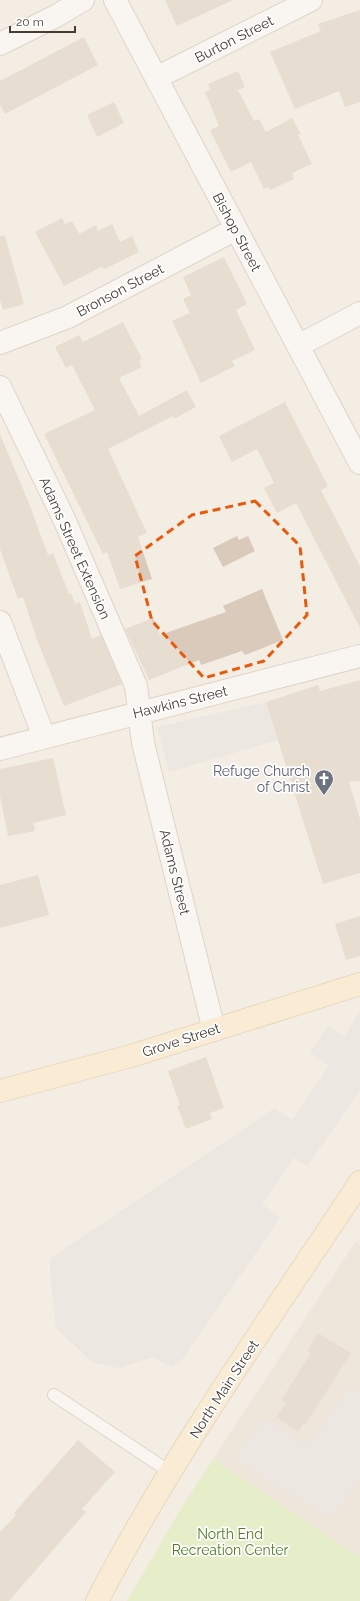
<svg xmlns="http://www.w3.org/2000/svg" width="360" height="1601" font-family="Raleway,sans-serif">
	<rect width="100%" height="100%" fill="#f4ede4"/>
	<path fill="#e8ded1" d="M356,1241L360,1245V1558L213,1459Z"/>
	<path fill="#d6eda8" d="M213,1459L360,1558V1601H127L182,1507Z"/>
	<path fill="#e4e0dd" d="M266,702L278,740L169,772L157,727Z
		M360,1012V1091L307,1166L294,1158L262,1204L280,1218L181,1361L172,1367L153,1357L119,1368L93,1363L56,1328L49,1259L275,1108L292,1120L329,1066L310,1052L328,1026L344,1036Z
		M350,1386L360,1393V1478L331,1519L235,1459L264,1417L308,1446Z"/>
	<path fill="#dacabb" d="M165,0H233L177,26Z
		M360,10V102L345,107L339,91L295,109L270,52L321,31L318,24Z
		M84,37L98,65L5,114L0,105V81Z
		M238,71L245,87L238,90L254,121L259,119L266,132L292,118L301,134L298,135L312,164L292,173L294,179L270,190L268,187L264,189L251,162L231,172L210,130L219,126L205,92L210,90L208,84Z
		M114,102L124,123L97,137L87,115Z
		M62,218L65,224L72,221L79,234L96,225L98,231L112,224L120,242L132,236L139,252L105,269L101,267L64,286L35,232Z
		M0,236H5L24,304L3,310L0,300Z
		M224,257L247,304L236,310L255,350L232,361L235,366L201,383L172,321L190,313L183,299L191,295L183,277Z
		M123,322L142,359L139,360L142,367L119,378L139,416L187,390L196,407L174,419L173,416L108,449L147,533L138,537L152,579L120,589L107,552L103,554L44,434L95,410L72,365L66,368L55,347L79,335L83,342Z
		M285,402L328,486L321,490L360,566V628L296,503L277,513L264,488L274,483L257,449L232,462L219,436Z
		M0,434L30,506L48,555L53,553L69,594L71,593L75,604L80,602L92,639L101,635L122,684L64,706L37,640L23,597L18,599L0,549Z
		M237,536L239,540L248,536L255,551L223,567L213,548Z
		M262,589L283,640L245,655L242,651L201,665L199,660L149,680L125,629L153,618L160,635L226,612L223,606Z
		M360,680V781L349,782L360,819V873L323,884L266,702L318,685L320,691Z
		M53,758L66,815L33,823L35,831L8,836L0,796V769Z
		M38,875L49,915L0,928V885Z
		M360,916V956L346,960L335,924Z
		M206,1057L224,1108L210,1113L212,1119L186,1129L177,1106L180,1105L168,1071Z
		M318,1333L351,1353L305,1425L303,1424L298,1432L276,1417L286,1403L281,1400L311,1353L307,1351Z
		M78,1440L115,1472L82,1509L86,1512L9,1601H0V1532L16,1515L14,1513Z"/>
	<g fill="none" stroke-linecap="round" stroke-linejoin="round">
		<g stroke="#c3b6a8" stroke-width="14">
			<path id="service" d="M54,1395L170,1472"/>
		</g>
		<g stroke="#c3b6a8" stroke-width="24">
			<path id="minor" d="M115,0L360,463
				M0,44L56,16L83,0
				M156,78L311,0
				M0,343L68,317L236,229
				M298,346L360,313
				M0,387L64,519L136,686L143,743L214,1030
				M0,622L44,737
				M0,749L360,656"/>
		</g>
		<g stroke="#dbbf90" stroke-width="24">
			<path id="secondary" d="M0,1091L131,1056L360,984
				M97,1601C173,1455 269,1320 360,1182"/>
		</g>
		<use href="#service" stroke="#fff" stroke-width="12"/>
		<use href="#minor" stroke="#fff" stroke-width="22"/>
		<use href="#secondary" stroke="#ffe9c2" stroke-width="22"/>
	</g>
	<path d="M0 0H360V1601H0ZM255,501L300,546L307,615L264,661L204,678L152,621L135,556L192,515Z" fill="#f4ede4" fill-opacity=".55" fill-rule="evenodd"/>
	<path fill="none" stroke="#e8590c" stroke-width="3" stroke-dasharray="8 5" stroke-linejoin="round" d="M255,501L300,546L307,615L264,661L204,678L152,621L135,556L192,515Z"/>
	<defs>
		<g id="church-pin" transform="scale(1)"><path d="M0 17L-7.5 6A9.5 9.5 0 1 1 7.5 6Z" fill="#6b7280" stroke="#fff"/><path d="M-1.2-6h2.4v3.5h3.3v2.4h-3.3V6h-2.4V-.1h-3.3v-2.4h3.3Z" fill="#fff"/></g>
	</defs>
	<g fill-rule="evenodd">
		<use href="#church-pin" x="324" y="779"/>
	</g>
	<g text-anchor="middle" stroke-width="3.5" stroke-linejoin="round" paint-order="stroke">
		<g font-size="14" fill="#463c33" stroke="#fff">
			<text transform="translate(234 39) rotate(-27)" y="5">Burton Street</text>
			<text transform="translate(237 232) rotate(62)" y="5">Bishop Street</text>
			<text transform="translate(120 290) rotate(-28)" y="5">Bronson Street</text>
			<text transform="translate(75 548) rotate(66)" y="5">Adams Street Extension</text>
			<text transform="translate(180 702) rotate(-14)" y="5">Hawkins Street</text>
			<text transform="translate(175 872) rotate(76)" y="5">Adams Street</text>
			<text transform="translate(181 1040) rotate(-18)" y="5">Grove Street</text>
			<text transform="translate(224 1389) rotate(-57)" y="5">North Main Street</text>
		</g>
		<g font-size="14" fill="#5b616d" stroke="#fff" text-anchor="end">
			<text x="310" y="776">Refuge Church<tspan x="310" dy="16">of Christ</tspan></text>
		</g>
		<g font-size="14" fill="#507e20" stroke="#fff">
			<text x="230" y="1539">North End<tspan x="230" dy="16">Recreation Center</tspan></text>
		</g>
	</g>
	<path d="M10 26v6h65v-6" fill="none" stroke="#463c33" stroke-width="2"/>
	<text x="16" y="26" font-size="12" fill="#463c33" stroke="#ffffff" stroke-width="3" paint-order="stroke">20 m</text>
</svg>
